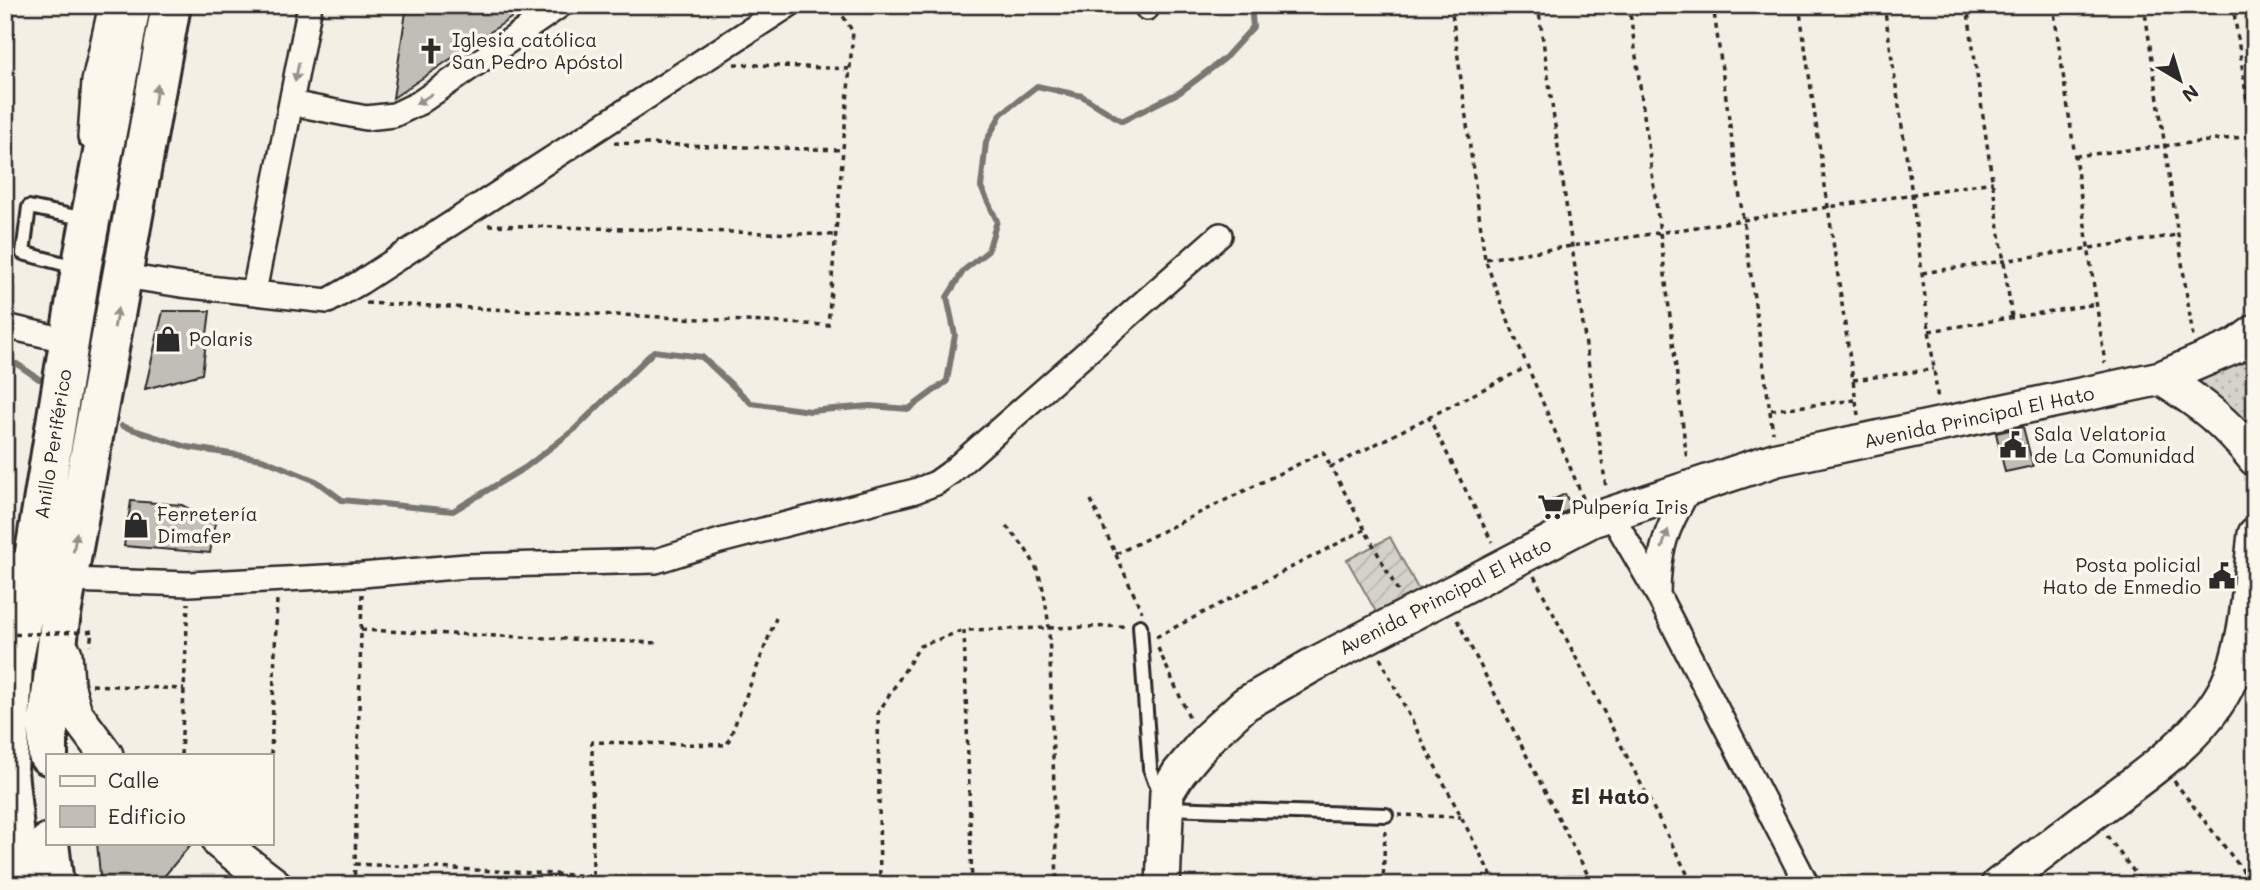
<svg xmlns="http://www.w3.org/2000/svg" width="2260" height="890" font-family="Mali,sans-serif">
	<defs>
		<pattern id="park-dots" width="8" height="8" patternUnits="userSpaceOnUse" patternTransform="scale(1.75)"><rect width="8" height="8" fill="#d5d2c9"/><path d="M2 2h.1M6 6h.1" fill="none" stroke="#b7b4ad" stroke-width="1.8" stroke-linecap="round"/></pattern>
		<pattern id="garden-furrows" width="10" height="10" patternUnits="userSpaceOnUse" patternTransform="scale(1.75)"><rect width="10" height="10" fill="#d5d2c9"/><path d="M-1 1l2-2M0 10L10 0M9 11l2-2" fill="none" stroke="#b7b4ad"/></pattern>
	</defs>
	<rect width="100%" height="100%" fill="#f3efe4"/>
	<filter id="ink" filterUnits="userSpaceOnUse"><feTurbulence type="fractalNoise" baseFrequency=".0143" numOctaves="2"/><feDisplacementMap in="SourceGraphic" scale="14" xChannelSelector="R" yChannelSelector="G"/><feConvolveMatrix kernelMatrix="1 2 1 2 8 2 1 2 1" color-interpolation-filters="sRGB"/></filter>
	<g filter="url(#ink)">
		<path fill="url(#park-dots)" stroke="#807e7a" stroke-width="2" d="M2255,343V434L2181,379Z"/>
		<path fill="url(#garden-furrows)" stroke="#807e7a" stroke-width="2" d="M1390,537L1422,596L1380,619L1347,560Z"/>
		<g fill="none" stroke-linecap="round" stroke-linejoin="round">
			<path stroke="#787772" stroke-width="6" d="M5,366L17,364L39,379
				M122,426L187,447L262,459L316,481L342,500L453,511L526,467L575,429L654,351L702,357L751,403L810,411L870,406L909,409L947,381L955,335L947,297L964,270L988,251L997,221L981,187L986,142L1001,114L1037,86L1082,96L1122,121L1180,92L1224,59L1253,27L1251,5"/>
		</g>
		<path fill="#c0beb6" stroke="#2b2b2b" stroke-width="2" d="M407,5H530L393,98Z
			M163,311H210L202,374L145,389Z
			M2023,427L2033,466L2005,472L1996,433Z
			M1565,494L1572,508L1552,519L1544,504Z
			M131,501L182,505L215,523L210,553L124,546Z
			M97,843H192L157,885H101Z"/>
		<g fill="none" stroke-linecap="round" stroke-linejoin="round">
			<g stroke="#2b2b2b" stroke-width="18">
				<path id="lane" d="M79,268L23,253L29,207L86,219
					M1140,626L1150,768L1155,782L1165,791
					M1166,808L1386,815"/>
			</g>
			<g stroke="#2b2b2b" stroke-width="28">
				<path id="street" d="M1145,5L1147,8
					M291,103L366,118L394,115L419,103L561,5
					M90,137L94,81L111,5
					M124,276L181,285L328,301L361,282L789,5
					M254,292L310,5
					M5,326L70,341
					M1610,512L1658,595L1807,885
					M5,568L34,558
					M68,580L189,584L362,575L466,566L656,561L720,541L915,491L936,483L950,473L1220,235
					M1658,595C1658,548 1667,527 1690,488"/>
			</g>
			<g stroke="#2b2b2b" stroke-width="38">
				<path id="secondary" d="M2161,378C2201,403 2226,422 2255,459
					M65,654L67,684L75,713L106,755
					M220,843L275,885
					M1163,885L1167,792L1179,773L1209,737L1245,704L1311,666L1592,520L1777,459L2161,378L2236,346L2255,332
					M1998,885C2031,862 2061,837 2092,814C2139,779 2200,740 2227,686C2249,640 2249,583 2255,534"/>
			</g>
			<g stroke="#2b2b2b" stroke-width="44">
				<path id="highway" d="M48,755V723L60,620L171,5
					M49,843L54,885
					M20,885L8,772L13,663L34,558L81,269L131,5"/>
			</g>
			<path stroke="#2b2b2b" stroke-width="3.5" stroke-dasharray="5 5" stroke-linecap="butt" d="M1451,5L1485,259L1503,308L1583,498
				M1538,5L1606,488
				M1629,5L1660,232L1687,461
				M1713,5L1773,433
				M1799,5L1858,415
				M1884,5L1912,194L1938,401
				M1967,5L2012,318
				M2053,5L2105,363
				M2144,5L2193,337
				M2233,5L2255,156
				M734,64L850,69
				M614,143L843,150
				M2075,156L2252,136
				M488,225L836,235
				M1486,259L1993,182
				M1922,273L2178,235
				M366,303L828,325L853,32L836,5
				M1929,331L2096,304
				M1853,380L1934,369
				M1771,410L1855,400
				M1428,416L1492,542
				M1091,500L1142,612
				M1006,526C1040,562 1043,580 1049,628L1057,885
				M1116,554L1323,452L1331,467
				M1534,576L1693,885
				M1398,591L1331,467L1527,367
				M362,594L355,864L593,876
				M1457,620L1593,885
				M361,630L659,643
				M87,632L92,631L90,646
				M1156,637L1364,530
				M1158,648L1191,721
				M1380,658L1496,885
				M92,685L184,689
				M181,755L188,603
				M271,755L277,599
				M2174,781L2254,885
				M1398,815L1461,817
				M2107,836L2144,885
				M354,885L355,864
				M593,885L592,742L727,745L776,618
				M880,885L878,713L920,646L964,630
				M972,885L964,630L1125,626
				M1383,885L1385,831"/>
			<use href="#lane" stroke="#fbf7ec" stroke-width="12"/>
			<use href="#street" stroke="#fbf7ec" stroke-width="23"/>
			<use href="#secondary" stroke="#fbf7ec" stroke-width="33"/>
			<use href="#highway" stroke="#fbf7ec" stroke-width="38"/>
			<path stroke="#2b2b2b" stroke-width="3.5" stroke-dasharray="5 5" stroke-linecap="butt" d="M5,635L81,632"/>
		</g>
		<defs><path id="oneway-solid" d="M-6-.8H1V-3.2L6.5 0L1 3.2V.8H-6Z" transform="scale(1.75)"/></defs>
		<g fill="#93918c">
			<use href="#oneway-solid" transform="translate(297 72) rotate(101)"/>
			<use href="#oneway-solid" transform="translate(156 94) rotate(-80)"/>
			<use href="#oneway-solid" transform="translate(424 99) rotate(148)"/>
			<use href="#oneway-solid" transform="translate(116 318) rotate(-80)"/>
			<use href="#oneway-solid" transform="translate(1665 539) rotate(-72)"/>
			<use href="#oneway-solid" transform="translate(75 542) rotate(-80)"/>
		</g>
	</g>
	<defs>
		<g id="church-bare" transform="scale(2.1)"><path d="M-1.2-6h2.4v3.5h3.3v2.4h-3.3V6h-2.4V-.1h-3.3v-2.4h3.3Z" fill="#2b2b2b" stroke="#fbf7ec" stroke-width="2.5" paint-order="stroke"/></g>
		<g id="shop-bare" transform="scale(2.1)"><path d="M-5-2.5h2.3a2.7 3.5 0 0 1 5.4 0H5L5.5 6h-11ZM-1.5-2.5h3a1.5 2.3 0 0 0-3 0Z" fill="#2b2b2b" stroke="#fbf7ec" stroke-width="2.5" paint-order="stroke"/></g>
		<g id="civic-bare" transform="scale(2.1)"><path d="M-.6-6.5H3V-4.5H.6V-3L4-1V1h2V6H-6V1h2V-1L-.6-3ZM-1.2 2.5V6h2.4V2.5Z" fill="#2b2b2b" stroke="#fbf7ec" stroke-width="2.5" paint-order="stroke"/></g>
		<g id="supermarket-bare" transform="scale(2.1)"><path d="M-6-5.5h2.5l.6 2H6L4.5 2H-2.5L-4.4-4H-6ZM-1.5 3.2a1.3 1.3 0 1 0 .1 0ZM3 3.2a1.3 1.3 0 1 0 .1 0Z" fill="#2b2b2b" stroke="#fbf7ec" stroke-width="2.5" paint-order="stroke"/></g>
	</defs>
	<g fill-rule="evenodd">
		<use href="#church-bare" x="431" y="51"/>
		<use href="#shop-bare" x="168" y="339"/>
		<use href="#civic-bare" x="2013" y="445"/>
		<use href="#supermarket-bare" x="1551" y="507"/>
		<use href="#shop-bare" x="136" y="525"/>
		<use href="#civic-bare" x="2222" y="576"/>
	</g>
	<g text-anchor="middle" stroke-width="7" stroke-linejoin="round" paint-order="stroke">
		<g font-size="19" fill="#2b2b2b" stroke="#fbf7ec" text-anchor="start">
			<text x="452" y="47">Iglesia católica<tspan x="452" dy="22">San Pedro Apóstol</tspan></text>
			<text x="189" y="346">Polaris</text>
			<text x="2034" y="441">Sala Velatoria<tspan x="2034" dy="22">de La Comunidad</tspan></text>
			<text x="1572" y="514">Pulpería Iris</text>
			<text x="157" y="521">Ferretería<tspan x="157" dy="22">Dimafer</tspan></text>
			<text x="2201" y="572" text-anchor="end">Posta policial<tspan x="2201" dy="22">Hato de Enmedio</tspan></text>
		</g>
		<g font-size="19" fill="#2b2b2b" stroke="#fbf7ec">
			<text transform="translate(1979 417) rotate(-12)" y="7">Avenida Principal El Hato</text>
			<text transform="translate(53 444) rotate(-81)" y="7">Anillo Periférico</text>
			<text transform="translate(1445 596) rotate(-27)" y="7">Avenida Principal El Hato</text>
		</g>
		<g font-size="21" font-weight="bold" fill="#2b2b2b" stroke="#fbf7ec">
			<text x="1610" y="804">El Hato</text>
		</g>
	</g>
	<rect width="2260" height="890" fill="none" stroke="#fbf7ec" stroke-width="28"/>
	<rect x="14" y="14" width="2232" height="862" fill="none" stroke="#2b2b2b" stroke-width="2.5" filter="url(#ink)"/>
	<rect x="46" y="754" width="228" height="91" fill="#fbf7ec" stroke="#a8a59f" stroke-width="2"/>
	<rect x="60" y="776" width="35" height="10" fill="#fbf7ec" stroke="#a8a59f" stroke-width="2"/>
	<text x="108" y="788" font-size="21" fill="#2b2b2b">Calle</text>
	<rect x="60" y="806" width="35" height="21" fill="#c0beb6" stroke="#a8a59f" stroke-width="2"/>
	<text x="108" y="824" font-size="21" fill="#2b2b2b">Edificio</text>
	<g transform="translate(2180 80) rotate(142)" stroke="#fbf7ec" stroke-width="5" paint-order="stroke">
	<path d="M0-5L12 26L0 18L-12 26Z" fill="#2b2b2b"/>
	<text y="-10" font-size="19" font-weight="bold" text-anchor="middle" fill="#2b2b2b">N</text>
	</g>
</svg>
